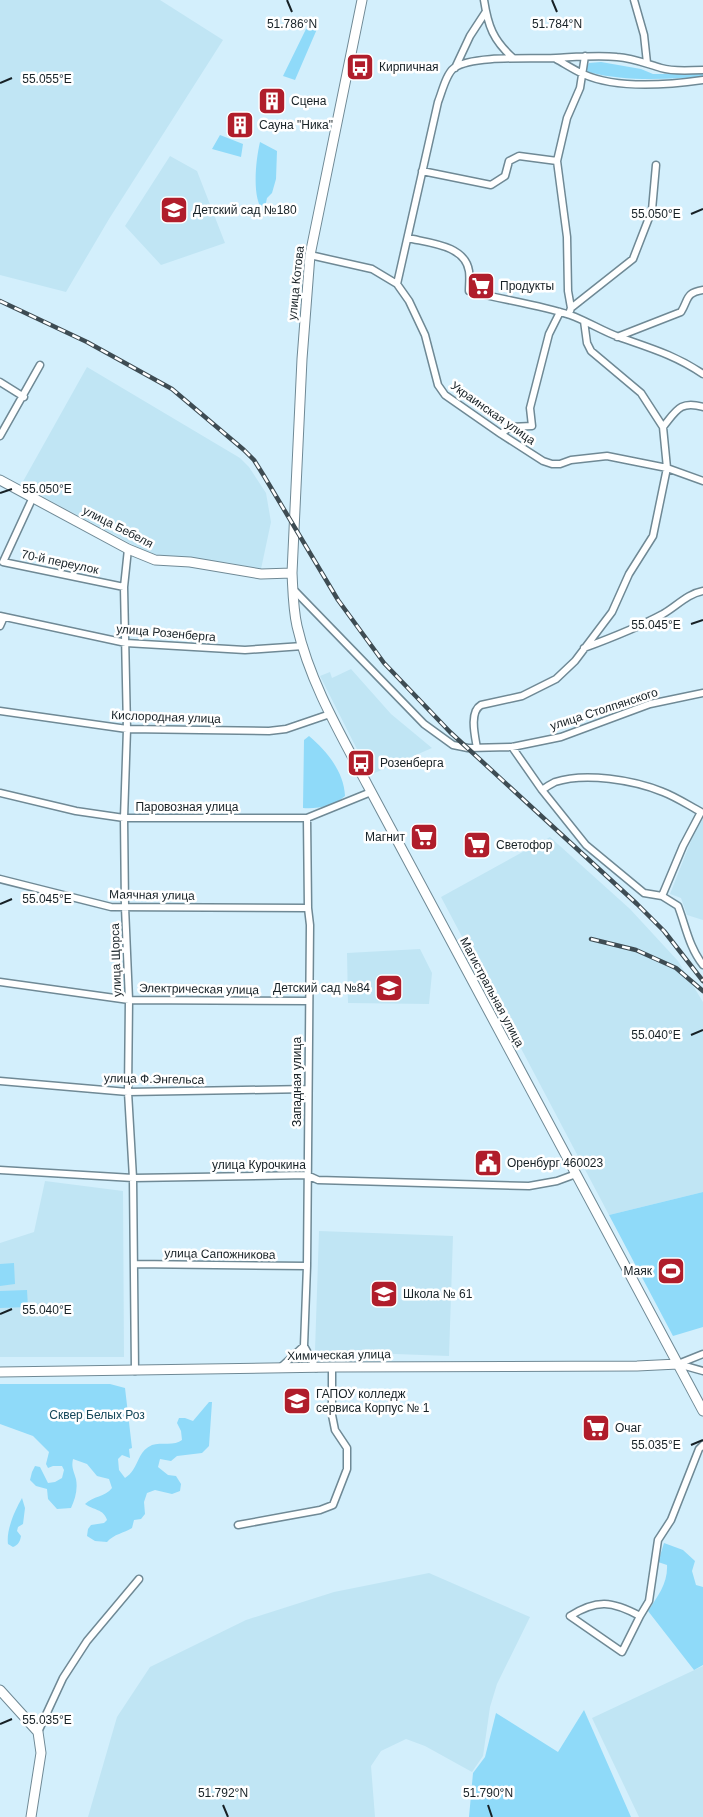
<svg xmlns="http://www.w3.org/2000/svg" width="703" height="1817" font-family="Helvetica,sans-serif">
	<rect width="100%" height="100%" fill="#d3effc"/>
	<path fill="#c0e5f4" d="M0,0H160L223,40L109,219L66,292L0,275Z
		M170,156L197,171L225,243L161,265L125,226Z
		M87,367L240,458L249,467L266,493L271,522L261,569L230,563L152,555L21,485Z
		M351,669L391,714L432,748L370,775L320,676L330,672L332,678Z
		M703,816V920L687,915L681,898L670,894L696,828Z
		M550,837L630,909L678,961L703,1002V1192L609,1215L441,897Z
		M420,949L432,973L429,1004L348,1003L347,953Z
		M45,1181L123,1191L124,1357H0V1243L34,1232Z
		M319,1231L453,1236L449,1356L315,1351Z
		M429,1573L530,1617L497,1684L490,1707L483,1756L472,1772L425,1746L406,1739L381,1751L371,1766L375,1817H88L117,1717L150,1667L246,1620L334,1592Z
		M703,1666V1817H639L592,1718Z"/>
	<path fill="#8fdaf9" d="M306,29H317L295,80L283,76Z
		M601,62L641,69L653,74H703V77C663,79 627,82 588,72L586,68L589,63Z
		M220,135L243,144L241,157L212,149Z
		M260,142L277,151L276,179L272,193L267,198L264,212C251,199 256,159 260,142Z
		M309,736C327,751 344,772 345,796C334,806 318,809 303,808L304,740Z
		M703,1192V1327L673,1336L609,1215Z
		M14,1263L15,1284L0,1286V1264Z
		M27,1290L28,1307L0,1308V1291Z
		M0,1384H110L125,1388L132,1448L129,1449L130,1458L122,1455L118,1459L119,1470L125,1478C128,1476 131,1473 133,1470C139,1461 140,1450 152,1445C161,1442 175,1446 182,1440L181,1431L177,1423L179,1418H185L193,1421L209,1402H212L209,1446L202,1453L177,1456L171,1461L160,1459L158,1467L168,1475L176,1476L181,1484L180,1491L172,1494L155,1490L147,1493L144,1502L145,1514L141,1519L134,1520L132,1528C124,1533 114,1534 107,1542L95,1541L87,1536L88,1529L91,1525L104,1523L107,1520C104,1509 93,1510 85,1504C93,1496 105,1497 112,1488L109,1479L97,1476L87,1464L73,1459C71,1468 74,1471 76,1479C78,1490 75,1499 71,1508L57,1509L48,1499L47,1489L36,1486L30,1480L32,1472L35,1466L40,1467L48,1483L55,1482L62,1478L64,1470L62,1466H53L48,1468L46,1464L49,1452L33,1436L0,1424Z
		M22,1498L25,1508L23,1524L18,1527L17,1531L21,1536C20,1542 18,1545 13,1547L8,1544C6,1530 15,1510 22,1498Z
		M664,1543L683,1550L695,1561L692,1571L696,1585L703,1587V1665L694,1670L648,1611C658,1596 668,1583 667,1565L658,1562Z
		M584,1710L631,1817H469L473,1773L485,1757L496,1713L558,1752Z"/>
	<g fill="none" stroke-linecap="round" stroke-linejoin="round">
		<g stroke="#6f8995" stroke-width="9">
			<path id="street" d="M484,0C488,26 493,40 513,58
				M634,0L644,35L647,63
				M556,59C565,64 574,70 583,74C616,89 668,85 703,80
				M455,68L470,36L485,13
				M422,171L491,185L505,176L509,161L519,156L557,161
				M408,238C429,243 465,245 469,271C470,277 469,285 469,291C502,300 537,304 570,315C587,321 602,331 619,337C650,348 675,355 703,374
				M310,255L372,269L397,284L409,301L425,335L438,385L445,395L501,434L543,461L552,464H560L571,460L607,456L667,468L703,481
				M397,284L438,102C442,92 446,74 454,68C472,55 534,59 556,58C576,57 597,55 617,57C633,58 647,64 661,68C675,72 689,70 703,70
				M571,308L568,291L567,237L557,161L567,118L580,88L585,56
				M570,311L571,308L633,259L652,210L656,165
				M584,321L587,343L591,351L641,393L663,427
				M617,337L681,312C689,299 685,293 703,290
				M0,382L24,397
				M501,434L510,427L532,426L530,408L549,334L560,312
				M0,436L40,365
				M33,497L3,562L124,587
				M128,549L124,587L127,729L124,818L125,907L129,1000L128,1092L133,1178L135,1371
				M293,589L424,724L453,745L468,748L512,747L561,737L650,704L703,693
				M0,616L126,643L245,650L303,646
				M0,626L4,617
				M584,648C611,638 637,628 663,614C677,606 687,594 703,591
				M0,711L127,729L269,731L286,729L330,714
				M512,747L542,790L586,845L644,893L662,896L678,906C686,927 689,947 703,965
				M477,748C475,736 469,712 481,705L522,696L556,679L575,661L612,612L629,574L653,536L667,468L663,427C676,411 680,400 703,407
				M542,790C546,787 551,784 555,782C585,772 634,780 663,792C676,797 688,805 701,812L683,846L662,896
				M0,793L76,811L124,818H307L371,792
				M0,879L111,907L308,908
				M0,982L129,1000L309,1001
				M0,1081L128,1092L308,1089
				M0,1170L133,1178L307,1175L318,1180L529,1186L557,1181L576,1174
				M134,1264L307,1266
				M304,1346L307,1266L310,925L308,908L307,818
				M678,1364L703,1354
				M678,1364L703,1371
				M280,1368L304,1346L316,1368
				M238,1525L320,1510L333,1505L347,1469V1448L335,1430L332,1415V1367
				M640,1616L622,1652L570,1616C597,1599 612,1601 640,1616L649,1601L658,1540L671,1520L699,1449L703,1445
				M38,1732L63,1678L87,1641L139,1579"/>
		</g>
		<g stroke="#6f8995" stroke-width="11">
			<path id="secondary" d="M362,0L310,255L302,359L292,573C293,591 293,608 297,626C310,683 341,735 368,786L703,1411
				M0,480L128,549L155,560L190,562L261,574L292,573
				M0,1372L332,1367L637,1366L678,1364
				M0,1690L38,1732L41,1753L31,1817"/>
		</g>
		<use href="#street" stroke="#fff" stroke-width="6"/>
		<use href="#secondary" stroke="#fff" stroke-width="9"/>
		<g stroke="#3e4c53" stroke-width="4.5">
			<path id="rail" d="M0,301L87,342L172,389L244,450L254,460L264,476L338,600L384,663L450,732L637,904L664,931L703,981
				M591,939L636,950L676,968L703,991"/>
		</g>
		<use href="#rail" stroke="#fff" stroke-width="2.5" stroke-dasharray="8" stroke-linecap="butt"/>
	</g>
	<path fill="none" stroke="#172126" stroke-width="2" d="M287,0L292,12M552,0L557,12M0,83L12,78M691,214L703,209M0,493L12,489M691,624L703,620M0,904L12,899M691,1035L703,1030M0,1314L12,1309M691,1445L703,1440M0,1724L12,1719M223,1805L228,1817M488,1805L492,1817"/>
	<defs>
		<g id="bus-square" transform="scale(1.4375)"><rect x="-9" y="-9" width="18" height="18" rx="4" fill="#b01d2b" stroke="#fff"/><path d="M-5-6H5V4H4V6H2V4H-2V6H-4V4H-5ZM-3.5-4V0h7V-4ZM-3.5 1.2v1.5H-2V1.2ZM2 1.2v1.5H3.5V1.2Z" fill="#fff"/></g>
		<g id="building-square" transform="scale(1.4375)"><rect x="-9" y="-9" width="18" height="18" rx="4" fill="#b01d2b" stroke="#fff"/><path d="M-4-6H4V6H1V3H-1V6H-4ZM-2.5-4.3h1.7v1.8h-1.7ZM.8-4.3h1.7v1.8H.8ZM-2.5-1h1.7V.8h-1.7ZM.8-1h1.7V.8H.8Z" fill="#fff"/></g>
		<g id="school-square" transform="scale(1.4375)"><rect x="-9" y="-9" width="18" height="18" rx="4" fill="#b01d2b" stroke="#fff"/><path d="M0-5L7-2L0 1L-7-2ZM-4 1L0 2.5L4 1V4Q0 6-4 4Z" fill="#fff"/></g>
		<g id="supermarket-square" transform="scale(1.4375)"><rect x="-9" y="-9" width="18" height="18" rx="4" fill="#b01d2b" stroke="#fff"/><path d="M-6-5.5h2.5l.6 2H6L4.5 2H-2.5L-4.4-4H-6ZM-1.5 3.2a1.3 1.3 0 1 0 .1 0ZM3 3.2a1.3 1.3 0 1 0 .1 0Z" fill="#fff"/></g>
		<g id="civic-square" transform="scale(1.4375)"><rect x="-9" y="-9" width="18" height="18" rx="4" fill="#b01d2b" stroke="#fff"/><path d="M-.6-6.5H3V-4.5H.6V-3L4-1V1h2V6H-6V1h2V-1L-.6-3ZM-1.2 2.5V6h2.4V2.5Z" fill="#fff"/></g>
		<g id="stadium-square" transform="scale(1.4375)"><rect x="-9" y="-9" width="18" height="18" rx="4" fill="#b01d2b" stroke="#fff"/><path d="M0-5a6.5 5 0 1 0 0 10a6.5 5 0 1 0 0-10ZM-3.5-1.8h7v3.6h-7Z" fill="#fff"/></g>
		<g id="university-square" transform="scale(1.4375)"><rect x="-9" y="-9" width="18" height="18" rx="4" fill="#b01d2b" stroke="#fff"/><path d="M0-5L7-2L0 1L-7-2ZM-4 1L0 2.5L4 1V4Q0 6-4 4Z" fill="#fff"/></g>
	</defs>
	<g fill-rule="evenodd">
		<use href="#bus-square" x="360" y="67"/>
		<use href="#building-square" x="272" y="101"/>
		<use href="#building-square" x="240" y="125"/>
		<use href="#school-square" x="174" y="210"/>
		<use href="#supermarket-square" x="481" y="286"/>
		<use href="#bus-square" x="361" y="763"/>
		<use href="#supermarket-square" x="424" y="837"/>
		<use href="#supermarket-square" x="477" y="845"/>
		<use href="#school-square" x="389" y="988"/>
		<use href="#civic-square" x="488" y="1163"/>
		<use href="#stadium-square" x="671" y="1271"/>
		<use href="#school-square" x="384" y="1294"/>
		<use href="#university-square" x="297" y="1401"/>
		<use href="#supermarket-square" x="596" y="1428"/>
	</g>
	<g text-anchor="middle" stroke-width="5" stroke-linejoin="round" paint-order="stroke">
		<g font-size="12" fill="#172126" stroke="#fff" text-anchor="start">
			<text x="379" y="71">Кирпичная</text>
			<text x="291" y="105">Сцена</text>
			<text x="259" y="129">Сауна "Ника"</text>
			<text x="193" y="214">Детский сад №180</text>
			<text x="500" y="290">Продукты</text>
			<text x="380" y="767">Розенберга</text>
			<text x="405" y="841" text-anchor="end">Магнит</text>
			<text x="496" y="849">Светофор</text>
			<text x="370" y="992" text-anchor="end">Детский сад №84</text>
			<text x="507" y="1167">Оренбург 460023</text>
			<text x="652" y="1275" text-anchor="end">Маяк</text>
			<text x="403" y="1298">Школа № 61</text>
			<text x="316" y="1398">ГАПОУ колледж<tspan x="316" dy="14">сервиса Корпус № 1</tspan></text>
			<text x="615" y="1432">Очаг</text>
		</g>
		<g font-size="12" fill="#172126" stroke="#fff">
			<text transform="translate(296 283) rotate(-84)" y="4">улица Котова</text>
			<text transform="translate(493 413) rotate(35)" y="4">Украинская улица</text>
			<text transform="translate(118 527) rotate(27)" y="4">улица Бебеля</text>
			<text transform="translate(60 562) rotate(12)" y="4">70-й переулок</text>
			<text transform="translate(166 633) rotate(5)" y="4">улица Розенберга</text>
			<text transform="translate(604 709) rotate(-18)" y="4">улица Столпянского</text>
			<text transform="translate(166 717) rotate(2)" y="4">Кислородная улица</text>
			<text x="187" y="811">Паровозная улица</text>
			<text transform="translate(152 895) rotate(1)" y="4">Маячная улица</text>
			<text transform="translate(116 960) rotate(-92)" y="4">улица Щорса</text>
			<text transform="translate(199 989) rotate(1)" y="4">Электрическая улица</text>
			<text transform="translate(492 992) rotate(62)" y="4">Магистральная улица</text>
			<text transform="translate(154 1079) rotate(1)" y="4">улица Ф.Энгельса</text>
			<text transform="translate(297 1082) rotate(-90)" y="4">Западная улица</text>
			<text x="259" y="1169">улица Курочкина</text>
			<text transform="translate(220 1254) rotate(1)" y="4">улица Сапожникова</text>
			<text transform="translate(339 1355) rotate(-1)" y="4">Химическая улица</text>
		</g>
		<g font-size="12" fill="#144759" stroke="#fff">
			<text x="97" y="1419">Сквер Белых Роз</text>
		</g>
	</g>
	<g font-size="12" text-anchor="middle" fill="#172126" stroke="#fff" stroke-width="5" stroke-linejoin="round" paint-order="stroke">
		<text x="292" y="28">51.786°N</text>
		<text x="557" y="28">51.784°N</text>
		<text x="47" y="83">55.055°E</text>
		<text x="656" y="218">55.050°E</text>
		<text x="47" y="493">55.050°E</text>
		<text x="656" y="629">55.045°E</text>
		<text x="47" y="903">55.045°E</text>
		<text x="656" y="1039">55.040°E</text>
		<text x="47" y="1314">55.040°E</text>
		<text x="656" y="1449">55.035°E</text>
		<text x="47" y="1724">55.035°E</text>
		<text x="223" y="1797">51.792°N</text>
		<text x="488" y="1797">51.790°N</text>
	</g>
</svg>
